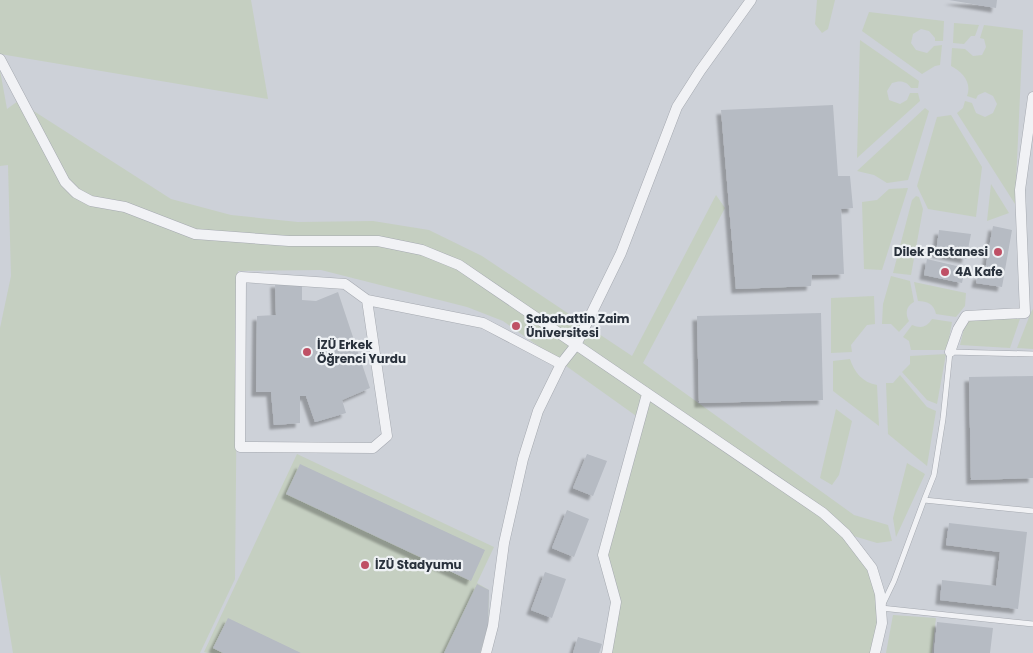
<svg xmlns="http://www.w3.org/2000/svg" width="1033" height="653" font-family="Poppins,sans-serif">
	<defs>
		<filter id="shadow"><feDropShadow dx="-4.5" dy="4.5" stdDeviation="1" flood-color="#0004"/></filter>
	</defs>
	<rect width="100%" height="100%" fill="#dfe2e6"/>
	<path fill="#cdd1d8" d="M0,0H1033V653H0Z"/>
	<path fill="#c5cfc1" d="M0,0H251L268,99L0,54Z
		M817,0H835L828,29L822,33L815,24Z
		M869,12L944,21L943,41H935V38L929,31L921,29L913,34L911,43L916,50L927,53L934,46L942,45L940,65L935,66L922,74L862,31Z
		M954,23L979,25L975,36H971L964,44L953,43Z
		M984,25L1023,30L1015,204L957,113L963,108L965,101L972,103L976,113L985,117L993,113L997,104L993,96L985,92L978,95L976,99L967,96C972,83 963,72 951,66L952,48L965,49L973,56L982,55L986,47L984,39L980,38Z
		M860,40L919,81L918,88H911C907,81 900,80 892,83L887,91L889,100L900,104L907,100L910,93H918L920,101L857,158Z
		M0,70L7,109L18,101L171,199L231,215L298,222L373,221L429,230L482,256L632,356L716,195L725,208L643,363L854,515L888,525L892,541L877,543L847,534L872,568L880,594L875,653H607L616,602L603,555L639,418L503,321L467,307L321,270L238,271L235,579L200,653H13L0,574V328L11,276L8,165L0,166Z
		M925,108L929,111L908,180L887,183L874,175L857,171Z
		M951,115L982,167L976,217L928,209L917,186L937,117Z
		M991,184L1009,213L987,221Z
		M908,188L882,270L864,269L862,202L877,200L889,189Z
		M916,196L919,197L923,209L911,275L893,273L912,200Z
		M891,276L910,281L914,302C906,306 905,314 909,321L899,332L891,324H882L883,304Z
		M914,282L966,293L965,306L956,317L936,314C934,304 927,301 918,301Z
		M874,296L875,324L867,325L851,345L852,352L831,353V298Z
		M1033,309V349L1017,348L1031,312Z
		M1021,316L1010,348L960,345L966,320Z
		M932,319L952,322L947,350H911L909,341L903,337L912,325C921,329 927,327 932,319Z
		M946,354L937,404L927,400L902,372L910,364V356Z
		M850,359C854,372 863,383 877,385L879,426L833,391V361Z
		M900,375L927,407L936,411L927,466L888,434L886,383H893Z
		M836,409L852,421L839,475L832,485L820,478Z
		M297,454L494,547L477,583L489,590L488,625L480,653H207L204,652Z
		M907,463L925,474L896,537L893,518Z
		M893,615L936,618L932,653H886Z"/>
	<path fill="#b6bbc3" filter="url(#shadow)" d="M949,0H997L996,8Z
		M833,105L838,176H850L853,208L841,209L844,274L812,275L811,286L736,289L721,110Z
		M993,226L1012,230L1002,287L976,283L978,275L984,276Z
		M939,230L971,234L966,259L936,253Z
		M927,259L965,268L962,283L924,275Z
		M275,283L302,284V300L316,301L338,292L370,388L342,400L346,413L315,422L306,396H300V423L274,425L271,392H256L257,316L276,315Z
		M821,313L823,400L699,403L697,316Z
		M1033,376V478L971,480L969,377Z
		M587,454L607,461L593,496L573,488Z
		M300,464L485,550L471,581L286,494Z
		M567,510L589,519L574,557L552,548Z
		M949,523L1027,532L1018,609L940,600L942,580L996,586L1000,552L946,545Z
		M545,572L566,579L552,618L531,610Z
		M477,584L489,590L488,625L480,653H444Z
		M228,618L301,653H223L213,648Z
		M937,622L993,628L990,653H934Z
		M578,637L602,644L599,653H573Z"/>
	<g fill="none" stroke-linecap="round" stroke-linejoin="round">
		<g stroke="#a5a9b0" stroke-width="6">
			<path id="lane" d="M924,500L934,475L943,419L950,352L1033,354
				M1033,511L924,500L894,581L881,608L1033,624"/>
		</g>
		<g stroke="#a5a9b0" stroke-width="11">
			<path id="street" d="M0,59L65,182L76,193L91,201L125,207L195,234L289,241H378L422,250L459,265L823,513L846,534L872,568L880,594L882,623L875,653
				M367,300L387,436L373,448L240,447L241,277L345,284L367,300L483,323L561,364
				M950,352L958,329L966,316L1025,313L1020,190L1033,97
				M486,653L493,626L504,543L523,459L538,411L561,364L576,345L621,253L677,107L700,71L751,0
				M607,653L616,602L603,555L647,394"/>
		</g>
		<use href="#lane" stroke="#f1f2f5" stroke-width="5"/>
		<use href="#street" stroke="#f1f2f5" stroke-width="10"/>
	</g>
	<g fill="#bf5065" stroke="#eef1f4" stroke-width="2">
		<circle cx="998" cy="252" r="5"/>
		<circle cx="945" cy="272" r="5"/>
		<circle cx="516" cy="326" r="5"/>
		<circle cx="307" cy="352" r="5"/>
		<circle cx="365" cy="565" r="5"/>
	</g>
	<g text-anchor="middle" stroke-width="4.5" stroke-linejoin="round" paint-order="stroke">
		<g font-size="12" font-weight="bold" fill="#29313c" stroke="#eef1f4" text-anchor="start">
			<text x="988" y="256" text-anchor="end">Dilek Pastanesi</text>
			<text x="955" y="276">4A Kafe</text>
			<text x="526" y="323">Sabahattin Zaim<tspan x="526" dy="14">Üniversitesi</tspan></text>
			<text x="317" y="349">İZÜ Erkek<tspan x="317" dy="14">Öğrenci Yurdu</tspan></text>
			<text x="375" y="569">İZÜ Stadyumu</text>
		</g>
	</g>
</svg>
